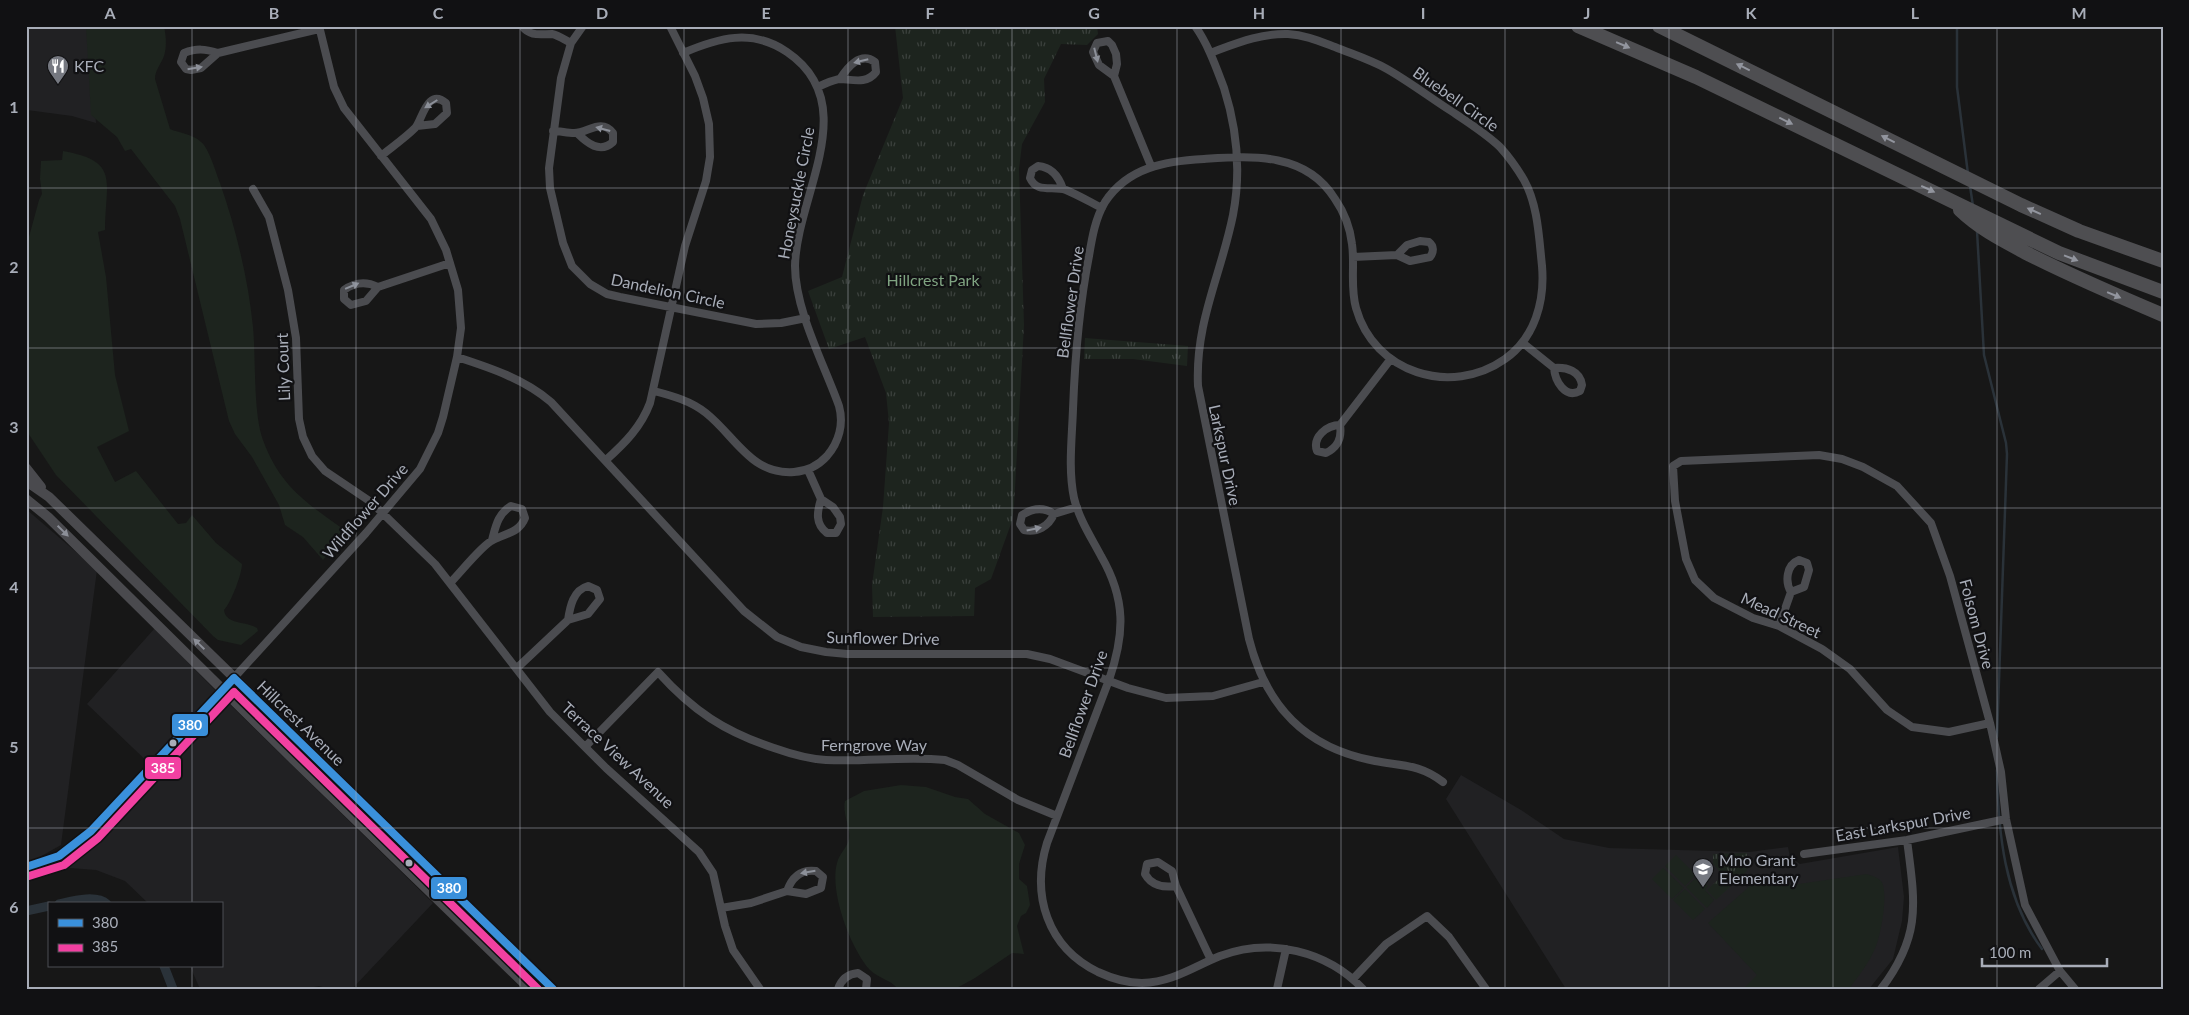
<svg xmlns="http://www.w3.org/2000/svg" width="2189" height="1015" font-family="Lato,sans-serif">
	<defs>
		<pattern id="park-tufts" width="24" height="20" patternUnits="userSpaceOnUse" patternTransform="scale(1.25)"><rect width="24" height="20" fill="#1d241e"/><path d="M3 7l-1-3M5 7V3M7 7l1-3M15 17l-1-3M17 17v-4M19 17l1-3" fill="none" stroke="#3b413d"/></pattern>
	</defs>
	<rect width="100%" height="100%" fill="#171717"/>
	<path fill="#212123" d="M26,26H90L96,123L72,116L27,110L29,62Z
		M26,509L97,570L61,845L36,859L26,861Z
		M155,628L213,688L433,903L352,989H330L319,986L304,989H200L190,966H221V904H149L125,881L96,870L70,868L63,861L155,769L87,704Z
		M1461,775L1521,810L1564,839L1609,848L1749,852L1788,847L1790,857L1800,864L1898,847L1904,897L1902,921L1893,959L1869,989H1566L1446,799Z"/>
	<path fill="#1d241e" d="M86,26H164C166,36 167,46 164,56C161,64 155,70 155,79L170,129C179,133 193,134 201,142C209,148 216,173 220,183C236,229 248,278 253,327C256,359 253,412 263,440C280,487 308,504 346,531L323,560L303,537L285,525L279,505L252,457L235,434L229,421L180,219L175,206L131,149L125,151L117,137L91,115Z
		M63,151C121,161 105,182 105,230L98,232L106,277L115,375L129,431L97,447L115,482L136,471L178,524L186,523L192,515L216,543L242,564C242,574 231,603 224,610C226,625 246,621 257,628L258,631L241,645L218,640L213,636L56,475L26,430V236L29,237L39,200L42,194L40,179L41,161L62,160Z
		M901,785L926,787L955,797L968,799L985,814L1019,833L1025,845L1019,864V879L1027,886L1030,905L1026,913L1021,916L1017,926L1024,954L1012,953L975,978L955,989H898C890,979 879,979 870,970C851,949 829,892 837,863C839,854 847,848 849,839C851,827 842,814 845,801L864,791Z
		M1676,855L1696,875L1685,886L1665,866Z
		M1663,868L1684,888L1672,899L1652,879Z
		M1867,874C1872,876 1877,877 1881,881C1889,891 1881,934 1876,946C1870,962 1859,975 1849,989L1745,987L1757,975L1708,923L1759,878L1792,885Z
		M1698,876L1708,886L1705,890L1714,900L1707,908L1686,887Z
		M1685,889L1705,909L1693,920L1673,900Z"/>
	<path fill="url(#park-tufts)" d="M895,26H1097L1098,34L1087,45L1061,44L1044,79L1045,102L1022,144L1019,169L1024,325L1014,506L1012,521L991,579L975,588L974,616L873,617L872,585L883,507L889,423L886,393L865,337L829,349L808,291L842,277L863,195L903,98Z
		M1085,338L1188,346L1187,366L1133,359H1084Z
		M1747,853V871L1716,900L1707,890L1723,875L1713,864V854Z"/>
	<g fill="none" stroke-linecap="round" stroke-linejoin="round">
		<path stroke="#2a3239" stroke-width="2.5" d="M1957,26V87L1968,174
			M1970,186L1973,206
			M1977,231L1984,355L2006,443L2007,454L1997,737
			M1997,770C1998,832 2004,898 2042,949"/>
		<path stroke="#2a3239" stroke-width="9" d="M59,904C72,901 96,894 107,904
			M26,911L49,906
			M164,966L173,989"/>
		<path stroke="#4b4c50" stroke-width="8" d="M522,26C530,37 540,34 552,34C558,35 565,40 571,43
			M583,26L571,43L561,78L549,168L550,188L563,243L572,266L590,284L607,294L620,297L756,324L781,323L806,318
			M1195,26C1208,44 1216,67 1224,88C1237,129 1241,173 1233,215C1221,275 1195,322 1198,386L1249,639C1266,706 1305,748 1375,761C1402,766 1420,764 1443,782
			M218,53C205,49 197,48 184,53L181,62L186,69L191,70L201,68L218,53L319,29
			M1210,53C1235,44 1261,33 1288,34C1305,35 1319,41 1335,47C1352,54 1371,60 1387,69C1408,81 1428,96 1448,109C1466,121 1484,132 1500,147C1509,157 1517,168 1524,180C1538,205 1539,238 1542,266C1545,301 1535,338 1505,359C1451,397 1374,373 1356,308C1350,287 1355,265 1352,244C1350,227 1344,212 1335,199C1306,152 1253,156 1204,159C1166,161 1128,167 1105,202C1095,219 1092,238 1089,256C1079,307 1075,357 1073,409C1072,438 1068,469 1074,498C1079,519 1091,537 1101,556C1126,599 1125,634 1109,680L1047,843C1031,895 1047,947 1098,972C1111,978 1127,983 1142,983C1173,982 1193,967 1220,956C1270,937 1327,951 1363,989
			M1114,76L1099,65L1093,52L1097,43L1108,41L1112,45L1116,54L1117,64L1114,76L1151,166
			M817,87C825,84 834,79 841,79C854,80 867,84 876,72L875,62C860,51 847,68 840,79
			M553,131C560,131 567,133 574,133C588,133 601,118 613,133V142C600,154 587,143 577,133
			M381,156C392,147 405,138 415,128C422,121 427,87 446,103L447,113L435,124L417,126
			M253,189L269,217L288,290L296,338L299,419L303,437L312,456L325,471L371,502L435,564L550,712L606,768L699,852L713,873L725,926L733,950L760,989
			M1063,189C1059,177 1052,167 1038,166L1032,170L1030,178C1037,194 1053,185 1066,190C1078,195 1090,202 1102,208
			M1420,241L1429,242C1434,246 1434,252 1430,257L1410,261L1397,255L1407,245Z
			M1353,257L1397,255
			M378,287C366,281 355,282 344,290V299L351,305L366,301L378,287L450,263
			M1523,343L1554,368
			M457,357C491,368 524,379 551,402L744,611L777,637L801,647L826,652L847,654H1027L1050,659L1128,688L1166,698L1213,696L1263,682
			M1554,368C1567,367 1580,371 1582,385L1580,391C1565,399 1555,381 1554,368Z
			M654,391C673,396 691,401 706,413C736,437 751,475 794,472C807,471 818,466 827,456C839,442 844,424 839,406C824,364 795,310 795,266C796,196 864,104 787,52C752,28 718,38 683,53
			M1340,425C1342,438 1338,447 1326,453L1317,451C1312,437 1327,425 1340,425Z
			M1340,425L1390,360
			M606,460C625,443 641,427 650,403L685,246L706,181L710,157L709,124L703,98L695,76L670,26
			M808,470L821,499L833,507L840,517L841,524L836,533H827C815,524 817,512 821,499
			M1054,514C1044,507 1033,508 1022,515L1020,524L1024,530C1037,533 1049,526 1054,514L1077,507
			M1799,560L1807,563L1809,570L1804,587L1791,592C1785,582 1786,565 1799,560Z
			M451,582C460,573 483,544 493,540C506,533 519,533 525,518L522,509L511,506C498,514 496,525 492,540
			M1779,626L1791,592
			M517,668L568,620L588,614L600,599L597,590L588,586C573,590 570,607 568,620
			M1990,723L1949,732L1912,727L1887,710L1850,669L1822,649L1779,626L1753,618L1714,598L1695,580L1686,559L1675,501L1673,466L1681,461L1819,455L1842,459L1863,467L1897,486L1931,523L1950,576L1990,723L2001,772L2006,819L2025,905L2060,971L2075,989
			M585,747L658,672C693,711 725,732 774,748C791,754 808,759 826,760C866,762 905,756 945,760L958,765L1018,800L1057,816
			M1804,854L1907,840L2006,819
			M26,867L59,856L91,831L159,760L366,533L420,469L438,433L443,417L457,357L461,328L458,290L446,250L431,219L344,108L334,87L319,26
			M1176,886C1163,888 1151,885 1145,874L1147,864L1158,862L1172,871L1176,886L1211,960
			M721,908L751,903L787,891L806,894L821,888L823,877L816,871C801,869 792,877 787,891
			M1353,979L1386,944L1427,916L1449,937L1486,989
			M838,989C841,980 848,974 858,973L867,979L866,989
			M1277,989L1286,949
			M1881,989C1922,935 1915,903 1907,840
			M2039,989L2060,971"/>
		<path stroke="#4a4a4e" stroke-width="10" d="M26,468L41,487
			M26,481L49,497L553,989
			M26,499L48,517L292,758L530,989"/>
		<path stroke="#4e4e51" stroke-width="14" d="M1578,26L1696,77L2059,253L2163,292
			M1659,26L2021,205L2079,231L2163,261
			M1960,210C1981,230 2004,241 2030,255C2074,277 2118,296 2163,315"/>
		<g stroke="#111113" stroke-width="11">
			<path id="bus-1" d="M26,867L59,856L91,831L234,678L553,989"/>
		</g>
		<g stroke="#111113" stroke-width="11">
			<path id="bus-2" d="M29,876L64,865L98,838L234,692L538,989"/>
		</g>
		<use href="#bus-1" stroke="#3a90db" stroke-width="8"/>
		<use href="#bus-2" stroke="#f240a1" stroke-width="8"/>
	</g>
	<defs><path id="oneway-solid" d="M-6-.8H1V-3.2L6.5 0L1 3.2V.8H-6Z" transform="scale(1.25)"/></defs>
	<g fill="#92959e">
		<use href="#oneway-solid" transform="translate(1623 45) rotate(23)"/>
		<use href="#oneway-solid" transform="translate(1743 67) rotate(-154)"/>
		<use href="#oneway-solid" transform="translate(1786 121) rotate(26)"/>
		<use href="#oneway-solid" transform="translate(1888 139) rotate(-153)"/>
		<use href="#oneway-solid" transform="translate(1928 189) rotate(25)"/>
		<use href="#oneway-solid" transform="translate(2034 211) rotate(-156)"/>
		<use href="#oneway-solid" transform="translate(2071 258) rotate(21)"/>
		<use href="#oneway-solid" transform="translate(2114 295) rotate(23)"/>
	</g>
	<g fill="#8c9099">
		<use href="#oneway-solid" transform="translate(1096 55) rotate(76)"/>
		<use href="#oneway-solid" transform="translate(861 61) rotate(166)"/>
		<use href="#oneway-solid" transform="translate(195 68) rotate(-9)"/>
		<use href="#oneway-solid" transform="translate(431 104) rotate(148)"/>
		<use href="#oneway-solid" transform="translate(603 129) rotate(-165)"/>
		<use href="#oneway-solid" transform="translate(352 286) rotate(-23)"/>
		<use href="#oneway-solid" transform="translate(1034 529) rotate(-12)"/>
		<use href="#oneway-solid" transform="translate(808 872) rotate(170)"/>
	</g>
	<g fill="#8c8f98">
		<use href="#oneway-solid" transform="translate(63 531) rotate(44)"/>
		<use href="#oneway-solid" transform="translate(199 644) rotate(-136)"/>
	</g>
	<path fill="none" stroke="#a8adb8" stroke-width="1" stroke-opacity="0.55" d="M192,26V904M356,26V989M520,26V989M684,26V989M848,26V989M1012,26V989M1177,26V989M1341,26V989M1505,26V989M1669,26V989M1833,26V989M1997,26V989M26,188H2163M26,348H2163M26,508H2163M26,668H2163M26,828H2163M192,966V989"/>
	<defs>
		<g id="restaurant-pin" transform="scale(1.125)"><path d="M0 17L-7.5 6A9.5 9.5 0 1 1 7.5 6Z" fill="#757880" stroke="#111113"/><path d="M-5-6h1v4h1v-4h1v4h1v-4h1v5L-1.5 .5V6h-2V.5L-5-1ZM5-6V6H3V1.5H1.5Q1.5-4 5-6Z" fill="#fff"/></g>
		<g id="school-pin" transform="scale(1.125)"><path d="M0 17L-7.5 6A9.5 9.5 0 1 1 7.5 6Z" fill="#757880" stroke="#111113"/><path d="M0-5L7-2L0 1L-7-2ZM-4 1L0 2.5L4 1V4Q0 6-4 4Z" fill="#fff"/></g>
	</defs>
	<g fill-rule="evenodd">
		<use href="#restaurant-pin" x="58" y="66"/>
		<use href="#school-pin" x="1703" y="869"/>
	</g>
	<g fill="#a8adb8" stroke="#111113" stroke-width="2">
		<circle cx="173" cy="743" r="4.5"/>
		<circle cx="409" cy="863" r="4.5"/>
	</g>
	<g text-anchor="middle" stroke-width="4.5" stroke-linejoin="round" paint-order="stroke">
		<g font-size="16" fill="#a8adb8" stroke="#111113" text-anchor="start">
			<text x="74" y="72">KFC</text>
			<text x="1719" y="866">Mno Grant<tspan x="1719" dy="18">Elementary</tspan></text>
		</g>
		<g font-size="16" fill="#a8adb8" stroke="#111113">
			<text transform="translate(1456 99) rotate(35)" y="6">Bluebell Circle</text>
			<text transform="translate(796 193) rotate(-79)" y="6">Honeysuckle Circle</text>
			<text transform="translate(668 291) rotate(12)" y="6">Dandelion Circle</text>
			<text transform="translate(1070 302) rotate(-82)" y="6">Bellflower Drive</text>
			<text transform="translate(283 367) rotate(-92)" y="6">Lily Court</text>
			<text transform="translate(1225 455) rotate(78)" y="6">Larkspur Drive</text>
			<text transform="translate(365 511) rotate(-49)" y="6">Wildflower Drive</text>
			<text transform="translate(1781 615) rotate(25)" y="6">Mead Street</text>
			<text transform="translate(1977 624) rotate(75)" y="6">Folsom Drive</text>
			<text transform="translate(883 638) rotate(1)" y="6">Sunflower Drive</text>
			<text transform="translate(1083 704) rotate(-70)" y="6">Bellflower Drive</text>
			<text transform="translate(301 723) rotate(44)" y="6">Hillcrest Avenue</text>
			<text x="874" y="751">Ferngrove Way</text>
			<text transform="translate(618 755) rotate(43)" y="6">Terrace View Avenue</text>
			<text transform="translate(1903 824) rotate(-10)" y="6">East Larkspur Drive</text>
		</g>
		<g font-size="16" fill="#7fa381" stroke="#111113">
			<text x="933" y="286">Hillcrest Park</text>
		</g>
	</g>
	<g stroke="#111113" stroke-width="2">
		<rect x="171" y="713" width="38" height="24" rx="5" fill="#3a90db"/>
		<rect x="144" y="756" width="38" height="24" rx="5" fill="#f240a1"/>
		<rect x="430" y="876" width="38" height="24" rx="5" fill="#3a90db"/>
	</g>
	<g font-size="14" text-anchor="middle" font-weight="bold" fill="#fff">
		<text x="190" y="730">380</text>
		<text x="163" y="773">385</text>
		<text x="449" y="893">380</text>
	</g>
	<rect width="2189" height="1015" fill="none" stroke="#111113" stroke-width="55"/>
	<rect x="48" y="902" width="175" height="65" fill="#111113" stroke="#4d4f55"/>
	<rect x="58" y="919" width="25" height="8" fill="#3a90db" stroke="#4d4f55"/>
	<text x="92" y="928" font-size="15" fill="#a8adb8">380</text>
	<rect x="58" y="944" width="25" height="8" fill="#f240a1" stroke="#4d4f55"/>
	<text x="92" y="952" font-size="15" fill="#a8adb8">385</text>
	<path d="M1982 958v8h125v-8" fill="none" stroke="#a8adb8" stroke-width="2.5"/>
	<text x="1989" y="958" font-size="15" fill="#a8adb8" stroke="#111113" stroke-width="4" paint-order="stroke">100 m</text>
	<rect x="28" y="28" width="2134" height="960" fill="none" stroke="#a8adb8" stroke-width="2"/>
	<g font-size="16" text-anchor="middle" font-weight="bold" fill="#a8adb8">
		<text x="110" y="19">A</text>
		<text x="274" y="19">B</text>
		<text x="438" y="19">C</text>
		<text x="602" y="19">D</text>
		<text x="766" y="19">E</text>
		<text x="930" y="19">F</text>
		<text x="1094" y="19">G</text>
		<text x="1259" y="19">H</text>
		<text x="1423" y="19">I</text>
		<text x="1587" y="19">J</text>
		<text x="1751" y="19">K</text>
		<text x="1915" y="19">L</text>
		<text x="2079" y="19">M</text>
		<text x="14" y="113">1</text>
		<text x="14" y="273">2</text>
		<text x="14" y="433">3</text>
		<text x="14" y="593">4</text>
		<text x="14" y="753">5</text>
		<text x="14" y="913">6</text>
	</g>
</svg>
